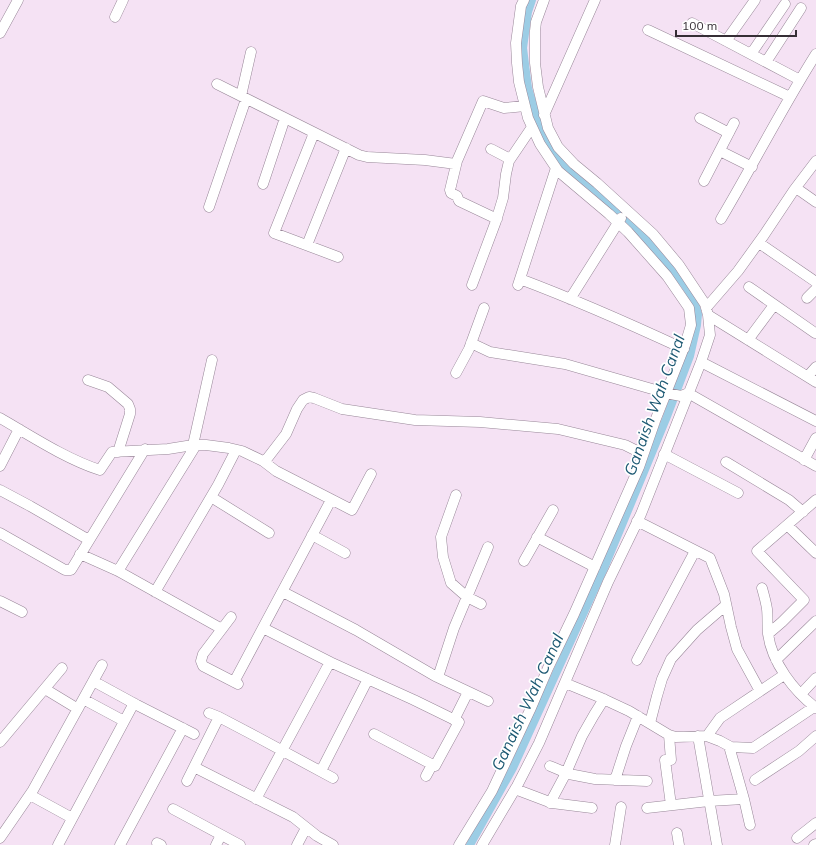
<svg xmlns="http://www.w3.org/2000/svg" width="816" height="845" font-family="Mulish,sans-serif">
	<rect width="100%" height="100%" fill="#f5e2f4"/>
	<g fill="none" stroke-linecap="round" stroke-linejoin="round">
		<path stroke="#9ccde5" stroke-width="8" d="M470,845L513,768L605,566L666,419L690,356L697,325L698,314L694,300L684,284L630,221L596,191L565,166L557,156L539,125L528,88L523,48L528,12L532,0"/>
		<g stroke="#988798" stroke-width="11">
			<path id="minor" d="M115,17L123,0
				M692,23L800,80
				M648,30L790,97
				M0,33L18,0
				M726,41L755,0
				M751,54L785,4
				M766,62L801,8
				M217,84L359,155L367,157L425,160L456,164
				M241,96L251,52
				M544,115L595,0
				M700,118L729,133
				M314,133L274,233L338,257
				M491,149L510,159
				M720,151L752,167
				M704,181L734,123
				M263,184L285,118
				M796,188L816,202
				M209,207L246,99
				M497,219L459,201L457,196L451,193L450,190L457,161L483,101L504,108L525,106
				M721,219C753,165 782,108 816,54
				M759,243L816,282
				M307,245L346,148
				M520,279C576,300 630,324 684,349
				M472,285L496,221L503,198L506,174L509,161L532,127
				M518,285L556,168
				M749,287L815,333
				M807,298L816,289
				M570,299L621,218
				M706,308L738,271L764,235L794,190L816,161
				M708,315L816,382
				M748,340L774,305
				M471,343L490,352L565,364L666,393L681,396L688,393L816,466
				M701,362L816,421
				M456,373L469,349L484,308
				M808,376L816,367
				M88,380L108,387L128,404L130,409V414L118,452
				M0,418C31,436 66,459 100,470L112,452L168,449L193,445H206L229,448L242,451L263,461L276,471L352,510L371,474
				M193,445L212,360
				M664,454L738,493
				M804,460L816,438
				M263,461L266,460L286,434L297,409L303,400L309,397L314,398L342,409L415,420L480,422L558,429L625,445L637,451L644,450
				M726,462L789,500L803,512
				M0,466L19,429
				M0,490L30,506L89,540
				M456,495L441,537L443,557L451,583L467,597L481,604
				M211,497L269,533
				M637,521L710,558L724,594L731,627L737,649L760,691
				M787,525L816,553
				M0,533L65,570H71L145,449
				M312,535L345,553
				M537,537L595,567
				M80,554L118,571L222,629
				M524,561L553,510
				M118,571L196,445
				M762,588C764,595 766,602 767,609C768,618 767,626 768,634C772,663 794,691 816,708
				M155,592L218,485L236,450
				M283,592L356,630L435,676L488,701
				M0,601L22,612
				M231,617L203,654L201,661L203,666L238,684
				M263,628L330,662L414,700L459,722L435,766L374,734
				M768,634L782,622L804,600L757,551L816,500
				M637,660L695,551
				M776,660L816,621
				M438,677L454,628L488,547
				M93,681L137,705L194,734
				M234,682L331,500
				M565,683L599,697L629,711L669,735L676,737L707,736L720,741L731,747L753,748L814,707
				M45,689L78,709
				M801,694L816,678
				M83,699L124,721
				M209,713L219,717L257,737L333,778
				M454,720L468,692
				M650,723L657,696L662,679L671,659L697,630L726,605
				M669,735L671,760H665L671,805
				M698,736L717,845
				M707,736L720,718L784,675
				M0,742L62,668
				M729,746L744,799L750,825
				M550,766L569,774L595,779L647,781
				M194,767L293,817L317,836L333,845
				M321,771L368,679
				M426,776L432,765
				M615,780L626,746L638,716
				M755,780L799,751L816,736
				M187,781L219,717
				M515,789L552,803L592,808
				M30,795L72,818
				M256,799L330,662
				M550,803L566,773L582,736L594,715L604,699
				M647,808L709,801L744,799
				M173,809L240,845
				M677,833L679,845
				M0,838L33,790L102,665
				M797,838L816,823
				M157,843L161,845
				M58,845L134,703
				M120,845L183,728
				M216,845L221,835
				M297,845L306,828
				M459,845L492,791L530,710L548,668L574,614L639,467L655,421L685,345L691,325L689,308L667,276L628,232L609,214L558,171L540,144L528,118L519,82L517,63L516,43L521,6L524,0
				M482,845L517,786L539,743L608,582L641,514L701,362L710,335L708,315L705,304L679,265L653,234L597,183L574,164L558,147L548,128L538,87L535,63V31L536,22L544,0
				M615,845L621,807
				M814,845L816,844"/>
		</g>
		<use href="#minor" stroke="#fff" stroke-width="10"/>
	</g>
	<g text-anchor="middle" stroke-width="3.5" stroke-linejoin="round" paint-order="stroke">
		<g font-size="16" font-style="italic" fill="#1d5973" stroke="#fff">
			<text transform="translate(654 405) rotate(-70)" y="6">Ganaish Wah Canal</text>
			<text transform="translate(527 702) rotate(-65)" y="6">Ganaish Wah Canal</text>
		</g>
	</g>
	<path d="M676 30v6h120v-6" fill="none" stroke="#352e35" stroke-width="2"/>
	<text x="682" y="30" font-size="12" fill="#352e35" stroke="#ffffff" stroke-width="3" paint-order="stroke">100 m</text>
</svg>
